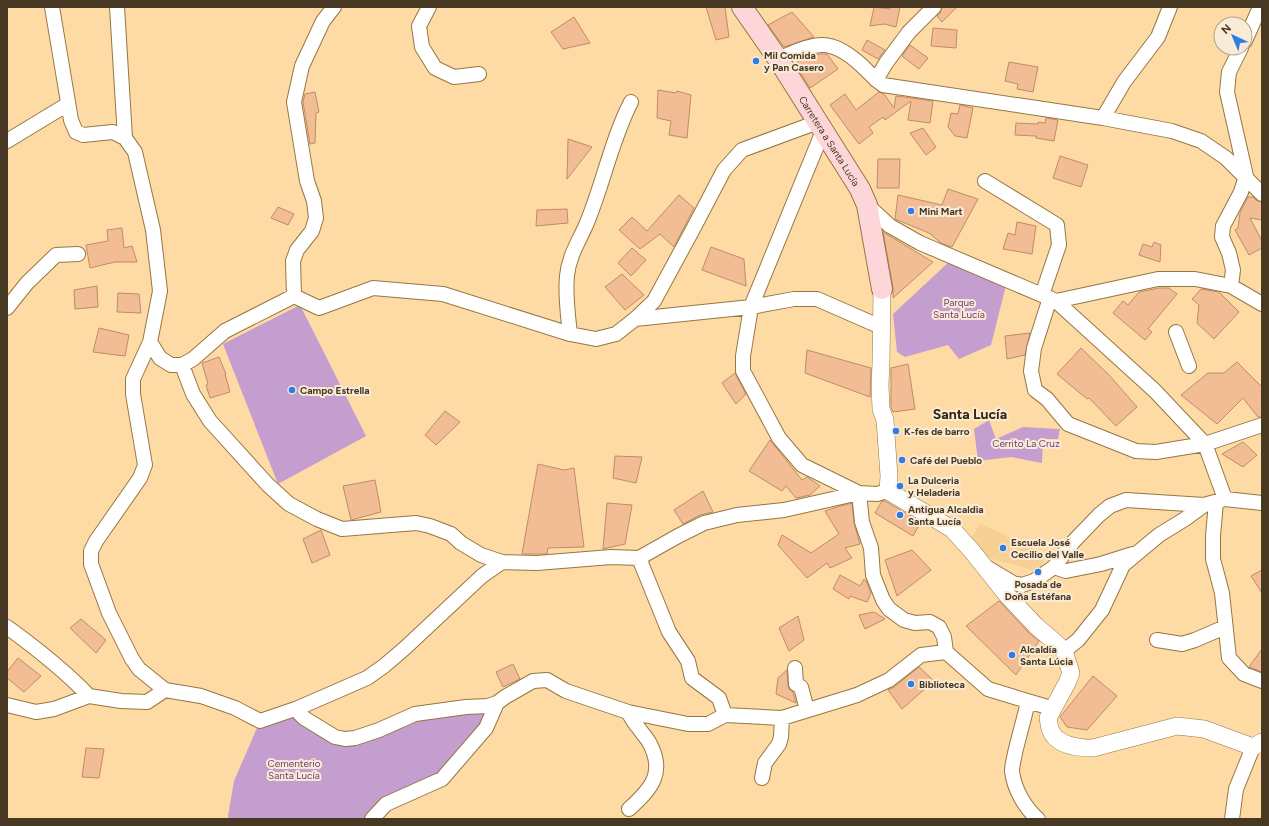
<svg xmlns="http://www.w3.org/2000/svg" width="1269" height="826" font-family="Figtree,sans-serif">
	<rect width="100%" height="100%" fill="#fedba5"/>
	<path fill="#f7d093" d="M980,523L1046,555L1038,572L980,555L970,540Z"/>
	<path fill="#c39ecf" d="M951,260L1006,285L991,345L959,359L948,345L905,357L897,352L893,314Z
		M300,305L366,436L278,484L223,344Z
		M989,420L996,439L1023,427L1060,429L1058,439H1043L1042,463L1011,457L978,461L974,429Z
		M488,706L484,728L441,778L372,819H229L228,816L234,781L260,721L298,708L330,732H368L405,715Z"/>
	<path fill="#f2bc94" stroke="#be8c67" d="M706,7H725L729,37L716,40Z
		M874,7L890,9V7H900L896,27L884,24L870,26Z
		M942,7H957L942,22L937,16L940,13Z
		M792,12L814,37L784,47L768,25Z
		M574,17L590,43L563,49L551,32Z
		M933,28L957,30L956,48L931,46Z
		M867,40L885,50L878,59L862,50Z
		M910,45L928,58L919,69L902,56Z
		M821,54H827L838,69L810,88L795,64L804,57Z
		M1009,62L1038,67L1033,92L1017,89L1018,84L1005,81Z
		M658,90L676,93L677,91L691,95L687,138L669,135L671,121L657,118Z
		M315,92L319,112L316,113L315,143L310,144L303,102L305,94Z
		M879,92L884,94L894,108L896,96L933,101L930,123L908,120L911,101L885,120L883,117L869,127L873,133L859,144L830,105L845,94L856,110Z
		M960,105L973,108L967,138L955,136L948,127L951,113L958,114Z
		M1046,118L1058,120L1054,141L1036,138V136L1015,135L1016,123L1038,124V122L1045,123Z
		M923,128L936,147L926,155L910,133Z
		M568,139L592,147L567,179Z
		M1060,156L1088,165L1081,187L1053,178Z
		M878,159H900L899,188H877Z
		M948,189L978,199L952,247L941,243L929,233L895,219L898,195L942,205Z
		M679,195L694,208L674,247L660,234L640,249L619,230L632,217L647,231Z
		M1248,197H1253L1256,200L1262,202V220L1250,218L1262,241V248L1249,255L1235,230L1238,228L1240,213Z
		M278,207L294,214L288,225L271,218Z
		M567,209L568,223L536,226L537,210Z
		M1017,222L1036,226L1032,254L1003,249L1008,233L1015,235Z
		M122,228L124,248L132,246L137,262H115L90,268L86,245L108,241L107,230Z
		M883,232L933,262L893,298V287Z
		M1154,242L1161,245L1160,262L1139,255L1143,244L1152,247Z
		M711,247L744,259L746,286L702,270Z
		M632,248L646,260L631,276L618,263Z
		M622,274L644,295L625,310L605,287Z
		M97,286L98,307L75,309L74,290Z
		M1159,288H1169L1177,294L1148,329L1152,332L1145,340L1113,313L1123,301L1128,305L1139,292Z
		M1201,289L1219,292L1239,312L1214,339L1197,323L1199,305L1192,299Z
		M118,293L139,294L141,313L117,312Z
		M99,328L129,335L125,356L93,352Z
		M1030,333L1025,355L1007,359L1005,336Z
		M1081,348L1109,375L1137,407L1116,426L1089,398L1087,399L1057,374Z
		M807,350L871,368L870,397L805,373Z
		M219,357L226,374H225L230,392L210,398L206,385L208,384L202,363Z
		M1237,362L1262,387V417H1258L1243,398L1217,424L1181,395L1208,373H1224Z
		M908,364L915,409L893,412L891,407V368Z
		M735,373L746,394L736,404L722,383Z
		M445,411L460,422L436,445L425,435Z
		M770,440L802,480L807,477L820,486L810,495L796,498L786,486L782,491L749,471Z
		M1243,442L1257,455L1243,467L1222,454Z
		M615,456L642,457L636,483L613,478Z
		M538,464L564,470L574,468L584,547L548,548L547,554H522Z
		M375,480L381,512L351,520L343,486Z
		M703,491L713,512L700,515L683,524L674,510Z
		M882,501H885L921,522L913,536L875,513Z
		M607,503L632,505L625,544L603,549Z
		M852,503L854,523L860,544L845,548L852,558L830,568L827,563L807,578L778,545L782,535L811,553L839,534L825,511L837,507Z
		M321,530L330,555L312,563L303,539Z
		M912,550L931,570L897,596L885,560Z
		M1262,570V593L1251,576Z
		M840,575L860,586L864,579L866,581L871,593L867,602L850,596L849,599L833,589Z
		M999,601L1029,633L1039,641L1016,675L966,626Z
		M874,612L885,619L865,629L859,615Z
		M798,616L804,640L789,651L779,628Z
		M81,619L106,640L96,653L70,628Z
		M1262,649V672L1249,667Z
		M18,658L41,676L24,692L7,678V672Z
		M513,664L520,679L503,687L496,672Z
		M919,667L934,681L902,709L888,690L894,687Z
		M787,670L788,685L789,689L793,692L796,703L776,694L778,678Z
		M1093,676L1117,696L1087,730L1067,727L1060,717Z
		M86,748L104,749L99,778L82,777Z"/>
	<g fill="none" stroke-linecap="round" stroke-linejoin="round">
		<g stroke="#967642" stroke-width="16">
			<path id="minor" d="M52,7L71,120L76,132L83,135L113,132L125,138L135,152L153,230L160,291L150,342L133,379V394L145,465L140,478L96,541L91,551V564L109,613L132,659L139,669L165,690
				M117,7L125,138
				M429,7L419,26L422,47L435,68L454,77L479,74
				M1245,41L1260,7
				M778,59C814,44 828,35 860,64C868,71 874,79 883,85L1103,118L1172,131L1201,141L1226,158L1262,194
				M876,80L886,63L909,32L934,7
				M1103,118L1124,82L1158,37L1170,7
				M823,131L751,307L743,356V371L779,438L802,465L859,493L862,522L871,548L873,575L883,600L889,609L904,620L915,623L930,622L939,627L944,637L946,652L988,689L1054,709
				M7,141L68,104
				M985,181L1057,225L1059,245L1042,295
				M867,205L890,226L920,243L1056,301L1155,391L1205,444L1225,499
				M1231,286L1233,270L1229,253L1222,237L1223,226L1241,192L1246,176L1227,92L1229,72L1241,48
				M294,296L319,308L373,288L443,294L570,334L596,339L616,334L635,319L654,301L692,231L724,170L742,150L818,122
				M1050,298L1034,348L1031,371L1035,390L1047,399L1068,424L1136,451L1156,452L1205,444L1262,425
				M1056,301L1158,279H1195L1231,286L1262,304
				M7,308L27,283L56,255L78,254
				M635,319L751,307L794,299H817L881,327
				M1176,332L1189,366
				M570,334C568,315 565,295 567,276C569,256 578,243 586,225C603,185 611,141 631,102
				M150,342L160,358L171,365H182L193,359L225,331L294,296L293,261L297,250L312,231L316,218L314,201L307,181L294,102L302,66L323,21L334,7
				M182,365L193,394L210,421L268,485L289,504L317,519L342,529L416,523L430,526L451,534L461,543L481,555L502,562
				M1216,502L1213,536V559L1222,593L1229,658L1244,674L1262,681
				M639,558L669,632L688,661L692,678L719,698L725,715
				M1054,567L1066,571L1101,564L1133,554
				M988,568L1013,583L1022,585L1034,581L1054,567L1073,542L1099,515L1110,506L1126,500L1204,505L1225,499L1262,503
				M7,627C36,648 64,670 89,696
				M1157,640L1182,644L1195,640L1225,627
				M1064,651L1078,640L1102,610L1123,565L1159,535L1185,519L1204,505
				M795,668L796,684L801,687L807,710
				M1028,702C1024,719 1019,736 1015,753C1014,759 1012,765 1012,771C1014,789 1025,808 1038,819
				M7,705L36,712L54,709L89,696L121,701L147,702L165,690L201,696L235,708L260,721L298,708L367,678L384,666L405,648L482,576L502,562L537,563L611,557L639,558L678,536L704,523L737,515L784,510L859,493L877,494L888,491
				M298,708L299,713L304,718L335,737L345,739L355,738L379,730L415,714L466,707L488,706L497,703L505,697L533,681L547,680L566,691L628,712L688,724H708L725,715L782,718L857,695L889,680L921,655L946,652
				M628,712C631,717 634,723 638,727C641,732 646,737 649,742C666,773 651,789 629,809
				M762,778L765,763L779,744L781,737L782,718
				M372,819L386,804L442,779L486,728L497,703
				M1232,819L1236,789L1253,747"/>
		</g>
		<g stroke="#967642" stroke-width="18">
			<path id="tertiary" d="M882,289L881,363L880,385L881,409L885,420L889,476L888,491L952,529L971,550L1006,594L1036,626L1056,643L1064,651L1071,673L1067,683L1048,718C1049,722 1049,727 1051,731C1057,746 1080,748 1093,748L1177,726L1204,729L1253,747L1262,742"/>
		</g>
		<g stroke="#967642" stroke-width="22">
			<g id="secondary">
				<path id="s1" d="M742,7L778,59L860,189L867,205L882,289"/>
			</g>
		</g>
		<use href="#minor" stroke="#fff" stroke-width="14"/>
		<use href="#tertiary" stroke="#fff" stroke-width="17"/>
		<use href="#secondary" stroke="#fcd6d8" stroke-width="20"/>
	</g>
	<g fill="#2f7ce8" stroke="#faebd6" stroke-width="1.5">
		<circle cx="756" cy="61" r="4"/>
		<circle cx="911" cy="211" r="4"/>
		<circle cx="292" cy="390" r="4"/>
		<circle cx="896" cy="431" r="4"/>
		<circle cx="902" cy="460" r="4"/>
		<circle cx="900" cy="486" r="4"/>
		<circle cx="900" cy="515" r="4"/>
		<circle cx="1003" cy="548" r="4"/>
		<circle cx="1038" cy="572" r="4"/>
		<circle cx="1012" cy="655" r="4"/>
		<circle cx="911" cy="684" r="4"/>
	</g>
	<g text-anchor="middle" stroke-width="4" stroke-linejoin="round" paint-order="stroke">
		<g font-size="10" font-weight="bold" fill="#463822" stroke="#faebd6" text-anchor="start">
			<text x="764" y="59">Mil Comida<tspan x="764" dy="12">y Pan Casero</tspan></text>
			<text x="919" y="215">Mini Mart</text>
			<text x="300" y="394">Campo Estrella</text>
			<text x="904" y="435">K-fes de barro</text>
			<text x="910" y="464">Café del Pueblo</text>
			<text x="908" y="484">La Dulceria<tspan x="908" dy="12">y Heladeria</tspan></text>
			<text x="908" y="513">Antigua Alcaldia<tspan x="908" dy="12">Santa Lucía</tspan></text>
			<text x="1011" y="546">Escuela José<tspan x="1011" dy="12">Cecilio del Valle</tspan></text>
			<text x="1038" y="588" text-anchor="middle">Posada de<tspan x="1038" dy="12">Doña Estéfana</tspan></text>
			<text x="1020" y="653">Alcaldía<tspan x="1020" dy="12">Santa Lúcia</tspan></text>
			<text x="919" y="688">Biblioteca</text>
		</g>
		<g font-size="10" fill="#463822" stroke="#faebd6">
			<text dy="4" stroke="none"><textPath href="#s1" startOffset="160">Carretera a Santa Lucía</textPath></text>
		</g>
		<g font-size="10" fill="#6b3b7a" stroke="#faebd6">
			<text x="959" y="306">Parque<tspan x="959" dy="12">Santa Lucía</tspan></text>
			<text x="1026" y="447">Cerrito La Cruz</text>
			<text x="294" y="767">Cementerio<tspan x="294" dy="12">Santa Lucía</tspan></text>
		</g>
		<g font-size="14" font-weight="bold" fill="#36260a" stroke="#faebd6">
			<text x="970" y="419">Santa Lucía</text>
		</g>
	</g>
	<rect width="1269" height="826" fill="none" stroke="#463822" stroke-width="16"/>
	<g transform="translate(1233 36) rotate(316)"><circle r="19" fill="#faebd6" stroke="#b2a38e"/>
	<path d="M0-3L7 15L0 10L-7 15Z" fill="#2f7ce8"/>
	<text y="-6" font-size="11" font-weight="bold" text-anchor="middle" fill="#463822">N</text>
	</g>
</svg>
